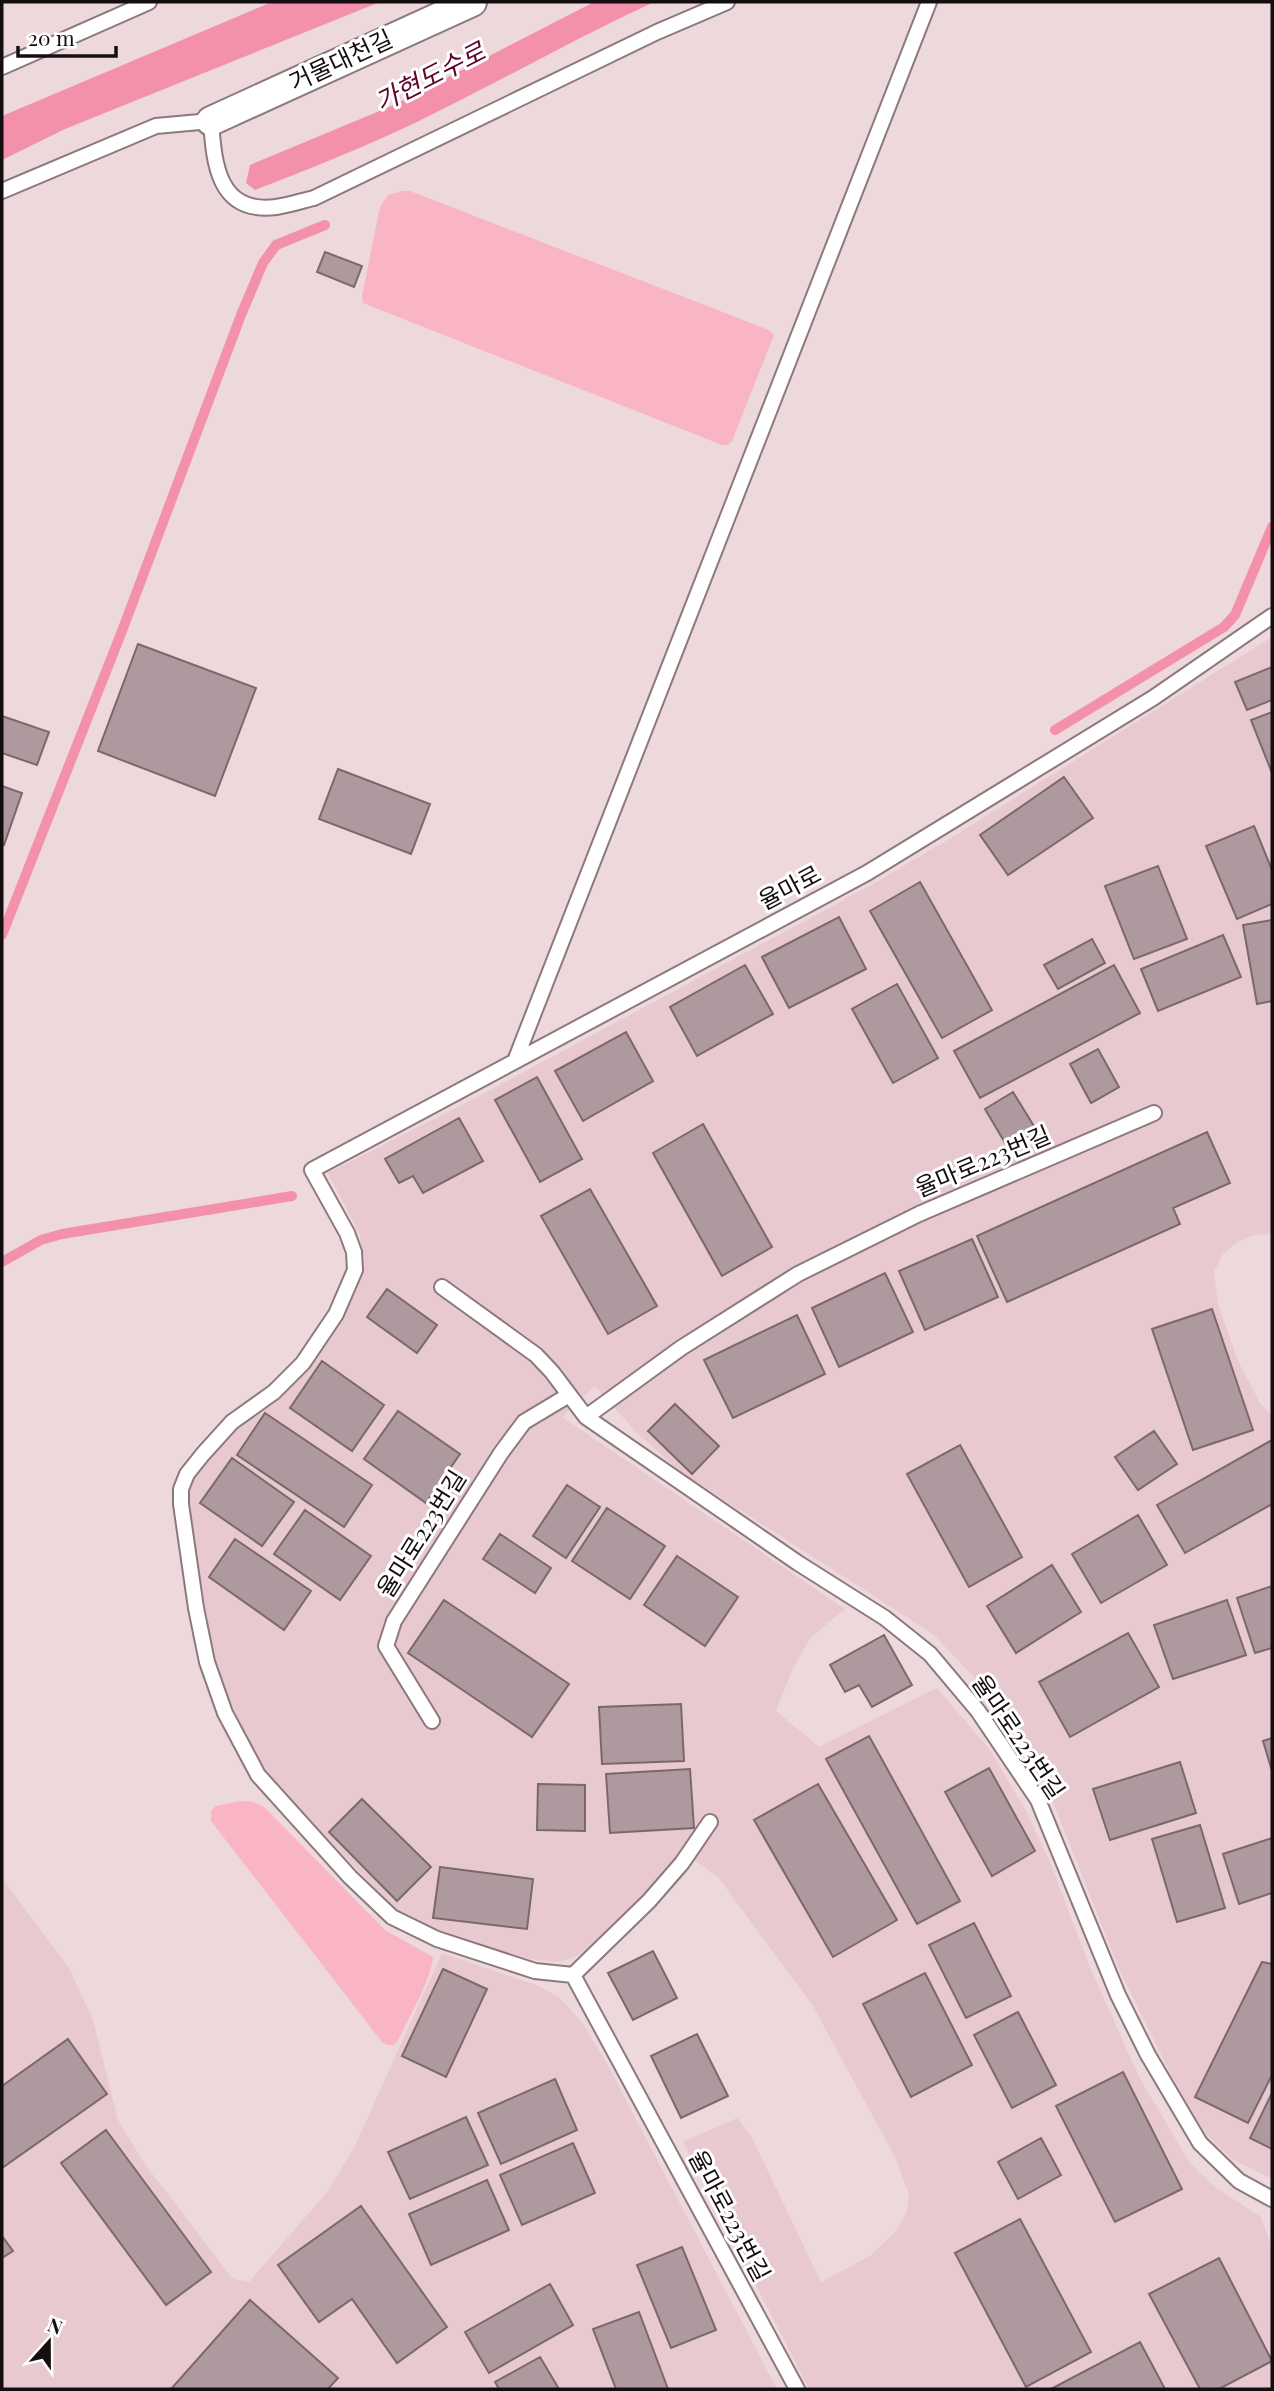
<svg xmlns="http://www.w3.org/2000/svg" width="1274" height="2391" font-family="'Playfair Display','Noto Sans KR',serif">
	<rect width="100%" height="100%" fill="#edd8dc"/>
	<path fill="#e7c9cf" d="M1272,637V1234L1253,1235L1237,1242L1222,1255L1214,1272L1218,1304L1238,1361L1260,1403L1272,1416V2179L1232,2159L1205,2133L1175,2083L1120,1971L1050,1794L1023,1741L977,1680L933,1634L681,1472L638,1434L595,1386L562,1417L845,1609L811,1637L793,1668L776,1711L819,1747L937,1688L990,1750L1026,1811L1049,1860L1090,1967L1139,2077L1190,2163L1216,2188L1261,2217L1272,2249V2389H809L683,2142L737,2118L752,2138L821,2282L870,2256L895,2232L907,2212L909,2194L895,2157L813,2006L718,1877L702,1865L680,1854L642,1898L593,1945L575,1957L557,1962L530,1959L455,1938L416,1923L396,1910L275,1785L255,1753L226,1693L213,1653L188,1505L189,1490L197,1474L214,1451L237,1427L278,1397L312,1362L357,1290L363,1274L364,1257L359,1233L328,1173L483,1094L877,882L959,833Z
		M2,1878L69,1968L93,2020L118,2120L144,2163L233,2279L249,2282L328,2191L354,2148L442,1953L536,1985L560,1998L581,2021L607,2064L777,2389H2Z"/>
	<path fill="#f9b5c4" d="M403,191H410L769,330L774,335L732,441L728,445H722L363,303L362,296L380,207L388,195Z
		M241,1801L253,1802L263,1806L385,1930L433,1957C433,1975 407,2022 398,2040L394,2045H387L382,2042L211,1821V1811L216,1806Z"/>
	<path fill="#f390aa" d="M272,2H380L65,129L2,160V116Z
		M594,2H654C574,39 497,83 417,122C364,147 310,169 255,190L246,183L250,165L394,105Z"/>
	<g fill="none" stroke-linecap="round" stroke-linejoin="round">
		<path stroke="#f390aa" stroke-width="10" d="M1055,730L1224,627L1235,615L1272,527
			M2,935L122,631L241,315L263,263L276,245L325,225
			M2,1262L41,1240L62,1234L292,1196"/>
	</g>
	<path fill="#ad999e" stroke="#7b686c" stroke-width="2" d="M325,252L362,266L354,287L317,272Z
		M138,644L256,688L215,796L98,751Z
		M1272,667V700L1247,710L1235,682Z
		M1272,712V773L1251,720Z
		M2,716L49,732L37,765L2,753Z
		M338,769L430,804L411,854L319,819Z
		M1064,777L1093,818L1008,875L980,835Z
		M2,786L22,793L4,845L2,844Z
		M1254,826L1272,870V904L1237,919L1206,846Z
		M1158,866L1187,939L1134,959L1105,886Z
		M920,882L992,1010L942,1038L870,911Z
		M839,917L866,969L789,1008L762,957Z
		M1272,920V1001L1257,1004L1243,925Z
		M1223,935L1241,977L1158,1011L1141,969Z
		M1092,939L1105,963L1058,989L1044,965Z
		M745,965L773,1014L697,1056L670,1007Z
		M1114,965L1140,1013L980,1098L954,1051Z
		M897,984L938,1058L893,1083L852,1009Z
		M626,1032L653,1081L583,1121L555,1071Z
		M1098,1049L1119,1087L1091,1103L1070,1064Z
		M537,1077L582,1159L540,1182L495,1100Z
		M1013,1092L1040,1136L1011,1153L985,1109Z
		M459,1118L483,1161L423,1193L413,1176L399,1183L385,1159Z
		M703,1124L772,1247L722,1276L653,1153Z
		M1207,1132L1230,1183L1173,1208L1180,1224L1007,1302L977,1236Z
		M590,1189L657,1306L608,1334L541,1216Z
		M972,1239L998,1297L925,1330L899,1271Z
		M885,1273L913,1332L839,1367L812,1308Z
		M387,1289L437,1325L417,1353L367,1317Z
		M1212,1309L1253,1430L1193,1450L1152,1329Z
		M797,1315L825,1374L733,1418L704,1360Z
		M322,1361L384,1405L352,1451L290,1408Z
		M675,1404L719,1446L692,1474L648,1431Z
		M398,1411L460,1454L426,1503L364,1459Z
		M265,1413L372,1485L344,1527L237,1455Z
		M1154,1431L1177,1464L1138,1490L1115,1457Z
		M1272,1440V1504L1185,1553L1157,1505Z
		M960,1445L1022,1557L969,1587L907,1474Z
		M232,1458L294,1502L262,1546L200,1503Z
		M567,1485L600,1507L566,1558L533,1536Z
		M607,1508L665,1546L630,1599L572,1561Z
		M305,1510L371,1556L340,1600L274,1554Z
		M1138,1515L1167,1565L1101,1603L1072,1554Z
		M500,1534L551,1568L535,1593L483,1559Z
		M235,1539L311,1591L284,1630L209,1577Z
		M677,1556L738,1597L705,1646L644,1605Z
		M1052,1565L1081,1612L1016,1653L987,1606Z
		M1272,1586V1648L1255,1653L1237,1598Z
		M444,1600L569,1684L532,1737L408,1653Z
		M1227,1600L1246,1655L1173,1679L1154,1625Z
		M1128,1633L1159,1687L1070,1737L1039,1682Z
		M884,1635L912,1685L872,1707L859,1685L845,1692L830,1665Z
		M681,1704L684,1761L602,1764L599,1707Z
		M869,1736L960,1901L917,1924L826,1759Z
		M1272,1738V1771L1263,1741Z
		M1180,1762L1196,1813L1110,1840L1093,1789Z
		M989,1768L1035,1851L992,1876L945,1792Z
		M690,1769L694,1828L610,1833L606,1774Z
		M538,1784L585,1785V1831L537,1830Z
		M818,1784L897,1920L833,1957L754,1820Z
		M362,1799L431,1867L397,1901L329,1832Z
		M1200,1825L1225,1908L1177,1922L1152,1839Z
		M1272,1838V1893L1239,1904L1223,1854Z
		M440,1867L533,1879L527,1929L433,1918Z
		M974,1923L1011,1996L966,2018L929,1945Z
		M653,1951L677,1998L633,2020L608,1973Z
		M1262,1962L1272,1964V2075L1248,2123L1195,2097Z
		M443,1969L487,1989L446,2077L402,2056Z
		M925,1973L972,2065L911,2097L863,2004Z
		M1018,2012L1056,2085L1012,2108L974,2035Z
		M697,2034L728,2096L681,2118L651,2056Z
		M68,2039L107,2094L2,2168V2086Z
		M1123,2072L1182,2189L1115,2222L1056,2106Z
		M555,2079L577,2130L501,2164L478,2113Z
		M1272,2093V2149L1250,2138Z
		M466,2117L488,2165L410,2199L388,2152Z
		M106,2130L211,2272L166,2305L61,2163Z
		M1041,2138L1061,2175L1018,2199L998,2162Z
		M573,2143L595,2193L522,2225L500,2175Z
		M487,2180L509,2230L431,2265L409,2214Z
		M361,2206L447,2327L397,2363L352,2299L319,2322L278,2265Z
		M1020,2219L1091,2352L1026,2387L955,2253Z
		M2,2236L13,2251L2,2258Z
		M682,2247L716,2330L671,2348L637,2265Z
		M1219,2258L1272,2361L1219,2389H1200L1149,2294Z
		M550,2284L573,2325L489,2373L465,2332Z
		M250,2300L338,2378L328,2389H171Z
		M639,2312L668,2389H616L593,2329Z
		M1140,2342L1165,2389H1051Z
		M540,2357L559,2389H499L495,2382Z"/>
	<g fill="none" stroke-linecap="round" stroke-linejoin="round">
		<g stroke="#8c797d" stroke-width="18">
			<path id="service" d="M2,67L149,2
				M2,191L156,126L211,121C214,164 218,214 276,207C289,205 301,201 314,198L657,32L727,2
				M515,1061L929,2
				M442,1287L536,1355L552,1372L586,1417L798,1563L885,1618L930,1654L978,1711L1038,1800L1118,1995L1148,2055L1200,2143L1239,2181L1272,2199
				M586,1417L681,1348L798,1274L919,1214L1154,1113
				M432,1721L386,1646L394,1621L501,1453L524,1422L569,1395
				M573,1975L649,1901L682,1863L710,1822
				M797,2389L573,1975L535,1971L437,1939L392,1917L350,1877L258,1775L225,1713L207,1662L196,1608L181,1504V1489L187,1474L203,1454L232,1422L274,1392L303,1363L336,1314L355,1270L354,1252L347,1233L312,1170L867,873L1153,698L1272,616"/>
		</g>
		<g stroke="#8c797d" stroke-width="32">
			<path id="minor" d="M211,121L472,2"/>
		</g>
		<use href="#service" stroke="#fff" stroke-width="14"/>
		<use href="#minor" stroke="#fff" stroke-width="28"/>
	</g>
	<g text-anchor="middle" stroke-width="6" stroke-linejoin="round" paint-order="stroke">
		<g font-size="24" fill="#150e10" stroke="#fff">
			<text transform="translate(341 61) rotate(-25)" y="8">거물대천길</text>
			<text transform="translate(790 888) rotate(-28)" y="8">율마로</text>
			<text transform="translate(983 1162) rotate(-23)" y="8">율마로223번길</text>
			<text transform="translate(422 1534) rotate(-58)" y="8">율마로223번길</text>
			<text transform="translate(1018 1737) rotate(56)" y="8">율마로223번길</text>
			<text transform="translate(729 2216) rotate(62)" y="8">율마로223번길</text>
		</g>
		<g font-size="26" font-style="italic" fill="#5e042b" stroke="#fff">
			<text transform="translate(430 77) rotate(-27)" y="9">가현도수로</text>
		</g>
	</g>
	<rect width="1274" height="2391" fill="none" stroke="#150e10" stroke-width="7"/>
	<g transform="translate(49 2342) rotate(21)" stroke="#ffffff" stroke-width="5" paint-order="stroke">
	<path d="M0-5L12 26L0 18L-12 26Z" fill="#150e10"/>
	<text y="-10" font-size="19" font-weight="bold" text-anchor="middle" fill="#150e10">N</text>
	</g>
	<path d="M18 46v10h98v-10" fill="none" stroke="#150e10" stroke-width="3.5"/>
	<text x="28" y="46" font-size="21" fill="#150e10" stroke="#ffffff" stroke-width="5" paint-order="stroke">20 m</text>
</svg>
